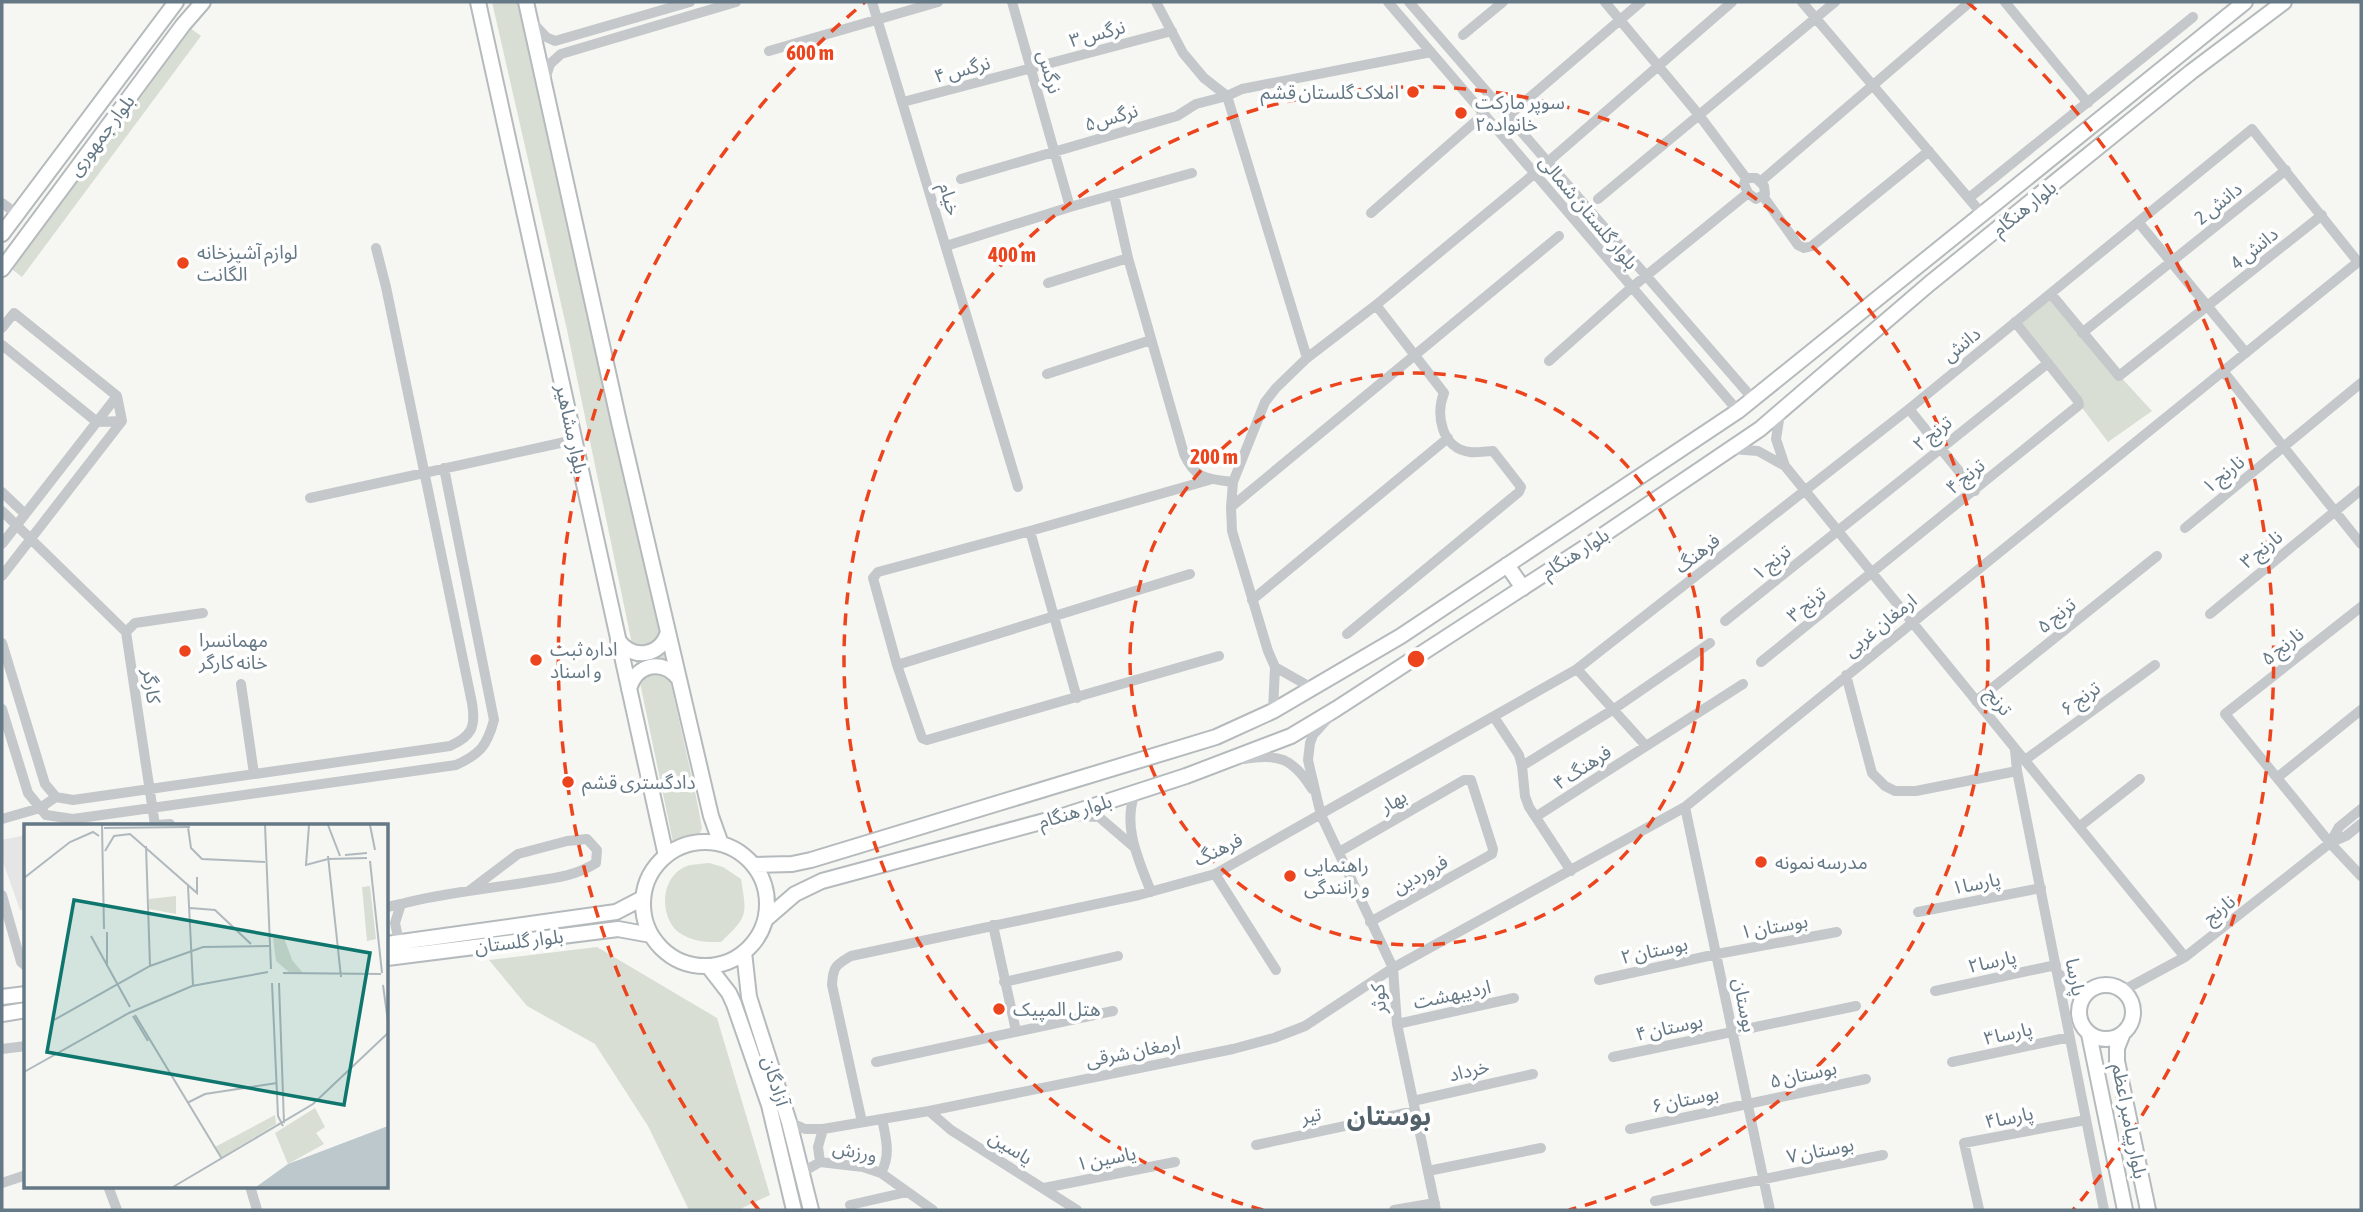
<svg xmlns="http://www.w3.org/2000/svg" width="2363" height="1212" font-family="'Asap Condensed','Noto Sans Arabic',sans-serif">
	<rect width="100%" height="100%" fill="#f6f6f3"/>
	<path fill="#e4e5e4" d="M26,835V909L20,910L2,859V840Z"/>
	<path fill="#d8ded3" d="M492,2H520L697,801L702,828L699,836L673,842L567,330Z
		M190,28L201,36L22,277L9,267Z
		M2047,297L2152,411L2108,442L2018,323Z
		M709,863L723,867L741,879C747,916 748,916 721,942C707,942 695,942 683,935C658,922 659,876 687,866C693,864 702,864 709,863Z
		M597,947L717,1018L770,1195L738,1210H689L648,1126L595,1044L527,1006L489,960Z"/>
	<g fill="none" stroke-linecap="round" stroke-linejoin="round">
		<g stroke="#b5babd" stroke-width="18">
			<path id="major" d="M478,2L666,856
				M526,2L619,422L711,816L721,844
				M2,234L176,2
				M2,269L183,25L203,2
				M1507,565L1523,588
				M618,640C633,661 661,656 668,632
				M629,689C636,664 663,658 679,679
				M643 904a62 62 0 1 1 124 0a62 62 0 1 1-124 0Z
				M753,865L792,864L811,860L1216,737L1273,711L1401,636L1738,411L2245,2
				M765,920L795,894L822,881L1063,816L1186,776L1291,736L1336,709L1587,546L1760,429L1929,284L2191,72L2284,2
				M387,944L616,912L643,898
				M744,952L749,997L789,1122L811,1210
				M387,958L618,929L651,935
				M708,966L729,993L734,1004L769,1105L794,1210
				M2079 1012a27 27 0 1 1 54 0a27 27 0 1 1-54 0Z
				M2,997L26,994
				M2,1014L26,1010
				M2123,1033L2117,1048V1061L2148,1210
				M2089,1034L2125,1210"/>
		</g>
		<path stroke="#c4c8cb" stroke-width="10" d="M872,2L1018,487
			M1012,2L1070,207
			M1156,2L1183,53L1204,78L1227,96L1307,358
			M1388,2L1738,411
			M1409,2L1753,399
			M1605,2L1699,115L1746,178L1744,184L1748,193L1756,199L1765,194L1764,186L1756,178H1746
			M1802,2L1982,214
			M2005,2L2088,103
			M531,21L546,37L555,41L690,2
			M1463,35L1503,2
			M769,51L938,2
			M544,83L550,64L561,54L736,2
			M903,102L1172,31
			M1508,116L1641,2
			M961,179L1177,116L1196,104L1227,96L1242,89L1431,52
			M1760,182L1970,2
			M1114,195L1128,258L1184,454C1195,479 1207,479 1233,482
			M1763,196L1798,245L1804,248L1812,246L1929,151
			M1969,198L2193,17
			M1598,199L1835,2
			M2,203L17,214
			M1371,213L1484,114
			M2139,223L2246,353
			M946,246L1070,207L1192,173
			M1048,283L1128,258
			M2051,294L2119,376L2322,215
			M2,328L14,313L117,396L122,421L2,576
			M2082,333L2286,170
			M2,345L97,422L122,421
			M1549,361L1631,288L1748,193
			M2223,371L2361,544
			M1047,374L1151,340
			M1909,409L1975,491
			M1780,414L1776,439L1785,466
			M1731,449L1758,451L1785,466L2185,957
			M1209,480L1030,531L878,572L873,578L897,665L922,738L927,740L1219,656
			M2,492L25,514
			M310,498L574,440
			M1231,507L1559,236
			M2,511L126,632
			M2185,528L2361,383
			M1030,531L1077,698
			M2,544L117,396
			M1252,600L1448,438
			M2361,607L2225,714L2330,843L2361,876
			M2210,614L2361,490
			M1725,621L2048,363
			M1347,634L1519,492L1521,487L1493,451C1486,451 1477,453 1470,452C1442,449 1435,415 1444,393L1376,305
			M2,643L45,784L56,797L73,800L450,746C472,736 476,727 472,703L386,287L376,248
			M1761,662L2079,405L2078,401L2015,322
			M897,665L1190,574
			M1275,667L1312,688
			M1577,669L1646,746
			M1846,675L1872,773L1885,786L1895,791H1916L2017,771
			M241,684L254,774
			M1976,701L2157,556
			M2,709L28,793L46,815L73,819L456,765C480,754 487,746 494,720L444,468
			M1273,711L1275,667L1268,651L1232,531L1231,507L1233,482L1265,402L1276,388L1307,358L1376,305L1534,174L1732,2
			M1330,716L1313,735L1310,743L1308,760L1311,773L1321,815L1393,968L1397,1024L1436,1210
			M1494,717L1519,755L1522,766L1525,796L1529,807L1571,871
			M2015,750L2017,771L2104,1210
			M1244,759C1278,753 1293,758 1312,789
			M2025,760L2155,665
			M1522,766L1614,709L1710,643
			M2278,777L2361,710
			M1135,793C1122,827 1139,860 1151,892
			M1685,807L1770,1210
			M1071,816L1099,817L1134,847
			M1537,816L1743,684
			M2,819L40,808L56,797
			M155,825L126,632L135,623L203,613
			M157,825L170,824V825
			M2079,827L2140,779
			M2330,843L2339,827L2361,809
			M1339,852L1464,780H1471L1493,849L1492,854L1370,922
			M1215,874L1276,970
			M2,895L21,962L26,966
			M387,907L401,904
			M1918,912L2041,888
			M993,925L1016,1031
			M399,942L395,923L401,904C445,892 490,889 535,881C557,878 577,875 596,863L597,850L587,839L567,841L518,854L469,891
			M2057,973L2077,986L2089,990
			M1599,980L1717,954L1837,932
			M1004,982L1118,956
			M1935,991L2056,965
			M2122,991L2185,957L2330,843L2346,836L2361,824
			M1397,1024L1514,998
			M2,1049L26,1046
			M1613,1057L1856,1006
			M876,1062L1113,1011
			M1952,1062L2070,1037
			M1413,1101L1533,1074
			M929,1111L951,1130L1077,1210
			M789,1122L805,1129H823L929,1111L1233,1049L1274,1038L1305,1026L1393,968L1685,807L2358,262L2252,129L1909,409L1577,669L1215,874L1139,895L851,956C836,965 833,966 832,985L862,1122
			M1630,1129L1866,1079
			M1256,1145L1415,1111
			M820,1162L818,1147L823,1129
			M1428,1171L1541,1148
			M803,1172L820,1162L863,1167L881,1173L933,1210
			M881,1173C891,1155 886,1138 882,1119
			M2,1183L26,1175
			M108,1186L117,1210
			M250,1186L257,1210
			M1044,1188L1175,1162
			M1655,1201L1883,1155
			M850,1205L907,1192
			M1979,1209L1964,1143L2086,1120
			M1394,1210L1435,1203"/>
		<use href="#major" stroke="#fff" stroke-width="14"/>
	</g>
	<g fill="none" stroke="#ec441d" stroke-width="3.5" stroke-dasharray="12 9">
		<circle cx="1416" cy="659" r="286"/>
		<path d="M1263 1210A572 572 0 1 1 1569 1210"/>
		<path d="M759 1210A857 857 0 0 1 865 2M1967 2A857 857 0 0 1 2073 1210"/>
	</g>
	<g fill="#ec441d" stroke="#fff" stroke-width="2.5">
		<circle cx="1413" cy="92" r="7"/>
		<circle cx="1461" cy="113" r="7"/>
		<circle cx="183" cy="263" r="7"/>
		<circle cx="185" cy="651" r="7"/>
		<circle cx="536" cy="660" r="7"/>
		<circle cx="568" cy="782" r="7"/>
		<circle cx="1761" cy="862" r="7"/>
		<circle cx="1290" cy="876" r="7"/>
		<circle cx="999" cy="1009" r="7"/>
	</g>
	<g text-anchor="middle" stroke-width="7" stroke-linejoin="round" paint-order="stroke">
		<g font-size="19" fill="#647885" stroke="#fff">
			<text transform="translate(1097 33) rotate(-15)" y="7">نرگس ۳</text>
			<text transform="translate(962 69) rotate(-15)" y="7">نرگس ۴</text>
			<text transform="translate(1050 72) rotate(74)" y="7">نرگس</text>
			<text transform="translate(1111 117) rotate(-16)" y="7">نرگس۵</text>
			<text transform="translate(101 135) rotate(-53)" y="7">بلوار جمهوری</text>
			<text transform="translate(950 199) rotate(73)" y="7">خیام</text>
			<text transform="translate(2218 203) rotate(-39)" y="7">دانش 2</text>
			<text transform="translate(2024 208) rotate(-39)" y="7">بلوار هنگام</text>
			<text transform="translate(1589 212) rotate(50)" y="7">بلوار گلستان شمالی</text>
			<text transform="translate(2254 248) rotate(-39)" y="7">دانش 4</text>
			<text transform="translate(1961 344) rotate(-39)" y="7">دانش</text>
			<text transform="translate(572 429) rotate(78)" y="7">بلوار مشاهیر</text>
			<text transform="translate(1932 433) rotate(-39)" y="7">ترنج ۲</text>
			<text transform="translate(2223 474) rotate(-39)" y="7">نارنج ۱</text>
			<text transform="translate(1965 476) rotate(-39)" y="7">ترنج ۴</text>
			<text transform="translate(2261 549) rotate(-39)" y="7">نارنج ۳</text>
			<text transform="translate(1575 553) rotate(-33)" y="7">بلوار هنگام</text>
			<text transform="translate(1697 553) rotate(-38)" y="7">فرهنگ</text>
			<text transform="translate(1771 562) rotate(-39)" y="7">ترنج ۱</text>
			<text transform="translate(1806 604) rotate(-39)" y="7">ترنج ۳</text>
			<text transform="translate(2056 615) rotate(-39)" y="7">ترنج ۵</text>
			<text transform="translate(1880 625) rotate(-39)" y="7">ارمغان غربی</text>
			<text transform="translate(2282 646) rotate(-38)" y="7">نارنج ۵</text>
			<text transform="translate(152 686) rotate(82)" y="7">کارگر</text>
			<text transform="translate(2080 698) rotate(-36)" y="7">ترنج ۶</text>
			<text transform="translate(1999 701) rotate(51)" y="7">ترنج</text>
			<text transform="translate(1582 767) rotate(-33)" y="7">فرهنگ ۴</text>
			<text transform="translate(1393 801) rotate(-30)" y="7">بهار</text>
			<text transform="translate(1075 811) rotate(-17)" y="7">بلوار هنگام</text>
			<text transform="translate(1218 849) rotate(-26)" y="7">فرهنگ</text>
			<text transform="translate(1420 874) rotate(-29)" y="7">فروردین</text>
			<text transform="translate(1976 883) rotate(-11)" y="7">پارسا۱</text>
			<text transform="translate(2219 909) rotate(-38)" y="7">نارنج</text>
			<text transform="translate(1774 926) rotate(-10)" y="7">بوستان ۱</text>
			<text transform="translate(519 941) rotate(-7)" y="7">بلوار گلستان</text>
			<text transform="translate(1654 950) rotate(-12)" y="7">بوستان ۲</text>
			<text transform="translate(1992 961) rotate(-12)" y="7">پارسا۲</text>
			<text transform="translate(2076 977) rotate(79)" y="7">پارسا</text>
			<text transform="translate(1452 994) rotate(-12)" y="7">اردیبهشت</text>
			<text transform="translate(1378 999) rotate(-94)" y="7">کوثر</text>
			<text transform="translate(1745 1005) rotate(79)" y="7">بوستان</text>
			<text transform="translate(1669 1027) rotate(-12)" y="7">بوستان ۴</text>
			<text transform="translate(2008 1033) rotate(-12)" y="7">پارسا۳</text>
			<text transform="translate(1133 1051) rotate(-11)" y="7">ارمغان شرقی</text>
			<text transform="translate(1469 1070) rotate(-13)" y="7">خرداد</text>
			<text transform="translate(1803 1074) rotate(-12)" y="7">بوستان ۵</text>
			<text transform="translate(776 1081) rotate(73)" y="7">آزادگان</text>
			<text transform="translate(1685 1099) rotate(-12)" y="7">بوستان ۶</text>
			<text transform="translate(1311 1115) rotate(-12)" y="7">تیر</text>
			<text transform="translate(2009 1117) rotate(-11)" y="7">پارسا۴</text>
			<text transform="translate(2130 1121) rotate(79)" y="7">بلوار پیامبر اعظم</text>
			<text transform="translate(1011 1147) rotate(32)" y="7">یاسین</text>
			<text transform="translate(1820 1150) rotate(-11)" y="7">بوستان ۷</text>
			<text transform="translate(855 1151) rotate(11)" y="7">ورزش</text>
			<text transform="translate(1106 1158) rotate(-11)" y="7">یاسین ۱</text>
		</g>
		<g font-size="19" fill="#647885" stroke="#fff" text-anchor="start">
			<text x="1399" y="99" text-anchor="end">املاک گلستان قشم</text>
			<text x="1475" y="109">سوپر ماركت<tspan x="1475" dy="22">خانواده٢</tspan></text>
			<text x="197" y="259">لوازم آشپزخانه<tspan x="197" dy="22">الگانت</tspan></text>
			<text x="199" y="647">مهمانسرا<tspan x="199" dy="22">خانه کارگر</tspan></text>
			<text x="550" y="656">اداره ثبت<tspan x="550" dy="22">و اسناد</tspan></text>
			<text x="582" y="789">دادگستری قشم</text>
			<text x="1775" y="869">مدرسه نمونه</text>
			<text x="1304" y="872">راهنمایی<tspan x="1304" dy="22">و رانندگی</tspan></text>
			<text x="1013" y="1016">هتل المپیک</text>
		</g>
		<g font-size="26" font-weight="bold" fill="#52616a" stroke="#fff">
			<text x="1389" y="1125">بوستان</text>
		</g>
	</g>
	<g transform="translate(24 824)">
		<rect width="364" height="364" fill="#f6f6f3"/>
		<path d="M346,62L352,115L343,117L338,63ZM152,72V90L125,85V75ZM259,111L268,136L279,149H266L252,137L249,114ZM291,284L301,303L292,309L300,320L264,340L251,309ZM251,291L252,300L197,334L191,323Z" fill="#d8ded3"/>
		<path d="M364,302V363H232L264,340Z" fill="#bcc8cc"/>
		<path fill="none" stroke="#afb9bd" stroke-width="2" d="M78,1L80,105M241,1L247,145M285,1L282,41L304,35L343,34M304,1L316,32M346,1L351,26M164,3L167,24L178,35L241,38M80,4L166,3M122,22L126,142M81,27L90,12L106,10L173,69V53M321,31L343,29M304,32L317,153M346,37L358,149M0,54L46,18L69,8L75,12M164,62L169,161M166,84L191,86L227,120M83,108V142M67,112L106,183M259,149L357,150M248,159L254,292L259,302M255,159L260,299M359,161L364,198M111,191L198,335M109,192L124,217M30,196L126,142L179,123L245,122M0,248L105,189L168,162L244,148M163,279L181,270L253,259M149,363L289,280L364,209"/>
		<path fill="#0f766e" fill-opacity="0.15" stroke="#0f766e" stroke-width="3.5" d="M50,76L346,129L320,281L23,228Z"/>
		<rect width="364" height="364" fill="none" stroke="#647885" stroke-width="3.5"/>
	</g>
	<circle cx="1416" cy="659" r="10" fill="#ec441d" stroke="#fff" stroke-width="3.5"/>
	<g font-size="21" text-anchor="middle" font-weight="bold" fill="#ec441d" stroke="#fff" stroke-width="7" stroke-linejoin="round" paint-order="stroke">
		<text x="810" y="60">600 m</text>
		<text x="1012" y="262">400 m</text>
		<text x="1214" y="464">200 m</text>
	</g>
	<rect width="2363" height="1212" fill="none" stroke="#647885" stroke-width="7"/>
</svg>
